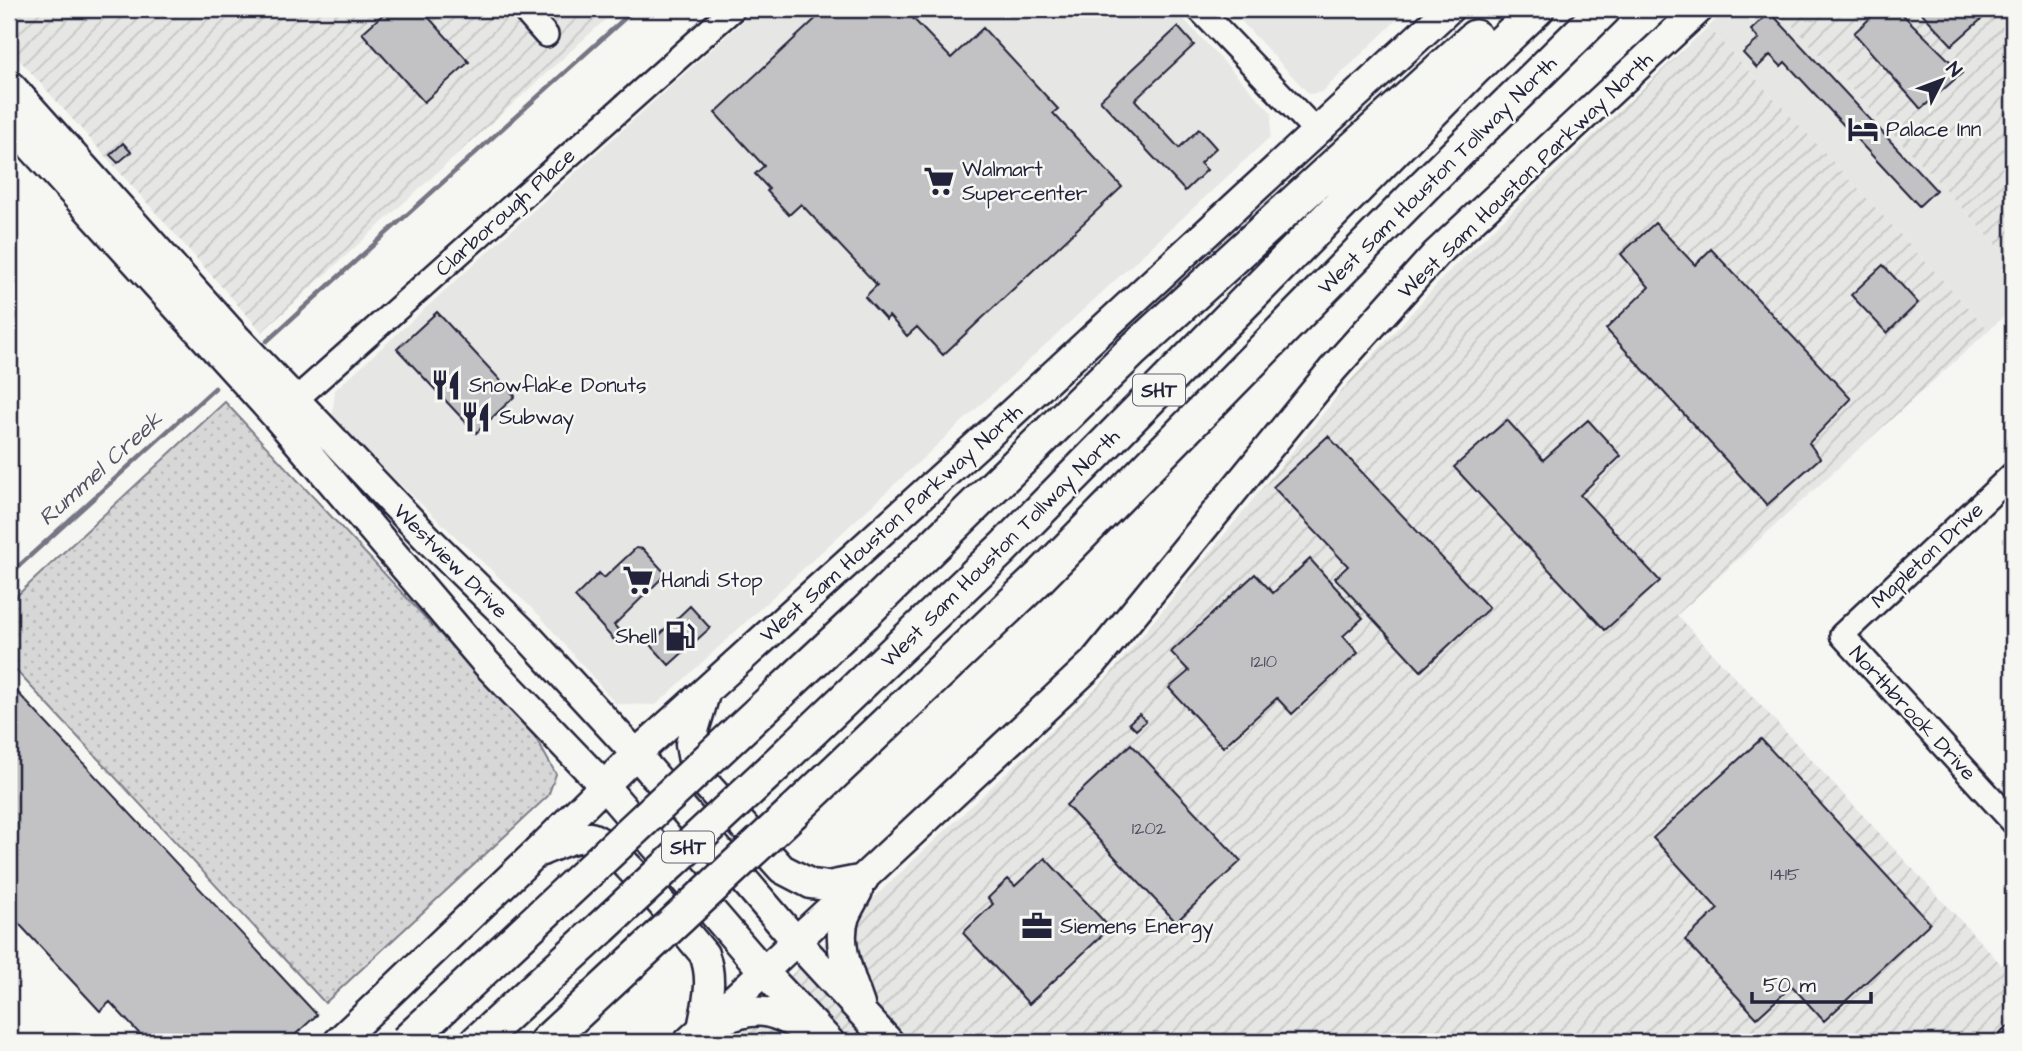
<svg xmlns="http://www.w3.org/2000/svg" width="2022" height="1051" font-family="'Architects Daughter',sans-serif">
	<defs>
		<pattern id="industrial-furrows" width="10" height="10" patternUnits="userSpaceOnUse" patternTransform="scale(1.75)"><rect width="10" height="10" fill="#e6e6e4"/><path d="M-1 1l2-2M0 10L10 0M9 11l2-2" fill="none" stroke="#c5c5c4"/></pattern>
		<pattern id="grass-dots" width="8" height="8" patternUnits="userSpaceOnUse" patternTransform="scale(1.75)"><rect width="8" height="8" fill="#d7d7d7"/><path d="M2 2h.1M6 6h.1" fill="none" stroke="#b8b8b9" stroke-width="1.8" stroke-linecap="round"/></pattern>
	</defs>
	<rect width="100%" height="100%" fill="#f6f6f2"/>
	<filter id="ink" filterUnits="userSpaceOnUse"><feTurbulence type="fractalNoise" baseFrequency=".0143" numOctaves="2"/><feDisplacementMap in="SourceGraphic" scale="14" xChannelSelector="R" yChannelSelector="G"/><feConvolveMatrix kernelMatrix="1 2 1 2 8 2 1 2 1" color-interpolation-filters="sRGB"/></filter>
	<g filter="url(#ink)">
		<path fill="#e6e6e4" d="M756,9H1174L1272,113L1270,137L656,705L616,704L539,615L332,420L335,390Z
			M1230,9H1408L1322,92L1309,94Z
			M1727,9H1777L2013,263V308L1989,330L1708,27Z"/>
		<path fill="url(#industrial-furrows)" d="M9,9H617L262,332L9,48Z
			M1777,9H2013V263Z
			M1708,27L1989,330L1677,615L2013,977V1042H717L811,957L1108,677L1349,382L1451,269Z"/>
		<path fill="url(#grass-dots)" stroke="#7c7c89" stroke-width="2" d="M225,402L534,735L556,774L548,796L325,1003L9,663V603Z"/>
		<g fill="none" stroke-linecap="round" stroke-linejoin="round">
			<path stroke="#757583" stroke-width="4.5" d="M267,341L635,9
				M9,575L215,388"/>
		</g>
		<path fill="#c2c2c4" stroke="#22223b" stroke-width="2" d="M389,9H421L469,62L424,102L362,33Z
			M826,9H904L951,58L983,28L1058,109L1053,113L1122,187L943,355L917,327L907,336L889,316L886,320L865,297L877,285L801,204L789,215L767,191L769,189L755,174L764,166L715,113Z
			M1880,9H1897L1962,73L1921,109L1854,33Z
			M1918,9H1993L1952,45Z
			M1770,12L1936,190L1919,206L1785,62L1781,66L1770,55L1757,68L1743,53L1759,39L1751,30Z
			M1178,27L1194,45L1135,100L1179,148L1199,129L1216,148L1200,163L1207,170L1185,191L1100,100Z
			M123,143L131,152L118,163L110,155Z
			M1655,223L1695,265L1711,249L1851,399L1809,443L1820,458L1767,505L1606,329L1649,287L1621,254Z
			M1883,265L1918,303L1887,333L1851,295Z
			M437,312L515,396L476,433L397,349Z
			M1507,420L1543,460L1588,420L1621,456L1580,495L1660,581L1605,630L1454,467Z
			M1328,436L1489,608L1421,671L1335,578L1348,566L1273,487Z
			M636,548L643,549L666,574L614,625L622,634L615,641L575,597L599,573L604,578Z
			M1310,559L1363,618L1343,636L1358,653L1292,714L1277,698L1223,747L1169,688L1189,671L1171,652L1255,574L1273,593Z
			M690,606L710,628L669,665L650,644Z
			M9,683L317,1015L287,1042H147L110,1002L100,1011L9,913Z
			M1139,714L1146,721L1136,730L1129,723Z
			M1761,739L1930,923L1824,1021L1792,986L1757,1018L1685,940L1718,909L1653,838Z
			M1131,744L1241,861L1176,922L1066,805Z
			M1045,858L1110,928L1029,1004L963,933L993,904L988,898L1008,879L1015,886Z"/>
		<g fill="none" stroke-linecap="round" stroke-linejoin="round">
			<g stroke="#22223b" stroke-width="28">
				<path id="minor" d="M523,9L546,35
					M1199,9L1317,132
					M284,410L733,9
					M2013,474L1842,635L2013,822
					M2010,1042L2013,1039"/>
			</g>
			<g stroke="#22223b" stroke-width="33">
				<path id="major" d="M9,84L238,340L429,540L529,638L636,754L797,942L889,1042
					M9,122L276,416L486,663L604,786L764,972L830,1042
					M705,694L690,744L693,761L705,783L782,869L811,884L828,886L864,879
					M542,851C556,845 574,836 590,837C612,840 686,933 704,954C714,980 707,1002 702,1029
					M858,891C854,899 849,907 845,916C835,945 851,978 860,1005
					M717,1022C761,1004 770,1010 810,1032
					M338,1042L536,853L636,754L986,437L1449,9
					M688,1042L1093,663L1333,369L1436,254L1699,9"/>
			</g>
			<g stroke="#22223b" stroke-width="38">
				<path id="highway" d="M865,613L1133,350L1475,37
					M775,766L1003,548L1475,68L1537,9
					M793,812L1039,578L1424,186L1604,9
					M477,1042L601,928
					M546,1042L632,962"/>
			</g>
			<use href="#minor" stroke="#f6f6f2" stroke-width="23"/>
			<use href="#major" stroke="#f6f6f2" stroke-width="28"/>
			<use href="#highway" stroke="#f6f6f2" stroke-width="33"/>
			<g stroke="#22223b" stroke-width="38" stroke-linecap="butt">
				<path id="highway-bridge" d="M601,928L775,766
					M632,962L793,812
					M406,1042L865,613"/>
			</g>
			<use href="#highway-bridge" stroke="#f6f6f2" stroke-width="33"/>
		</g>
	</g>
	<defs>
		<g id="hotel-bare" transform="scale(2.415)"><path d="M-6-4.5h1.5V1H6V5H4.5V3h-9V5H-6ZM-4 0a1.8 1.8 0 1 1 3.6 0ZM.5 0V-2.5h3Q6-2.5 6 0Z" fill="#22223b" stroke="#f6f6f2" stroke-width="2.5" paint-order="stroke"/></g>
		<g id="supermarket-bare" transform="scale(2.415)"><path d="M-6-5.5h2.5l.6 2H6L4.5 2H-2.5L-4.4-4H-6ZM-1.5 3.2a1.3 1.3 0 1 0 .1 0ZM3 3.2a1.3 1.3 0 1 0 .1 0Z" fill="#22223b" stroke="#f6f6f2" stroke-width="2.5" paint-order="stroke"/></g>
		<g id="restaurant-bare" transform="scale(2.415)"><path d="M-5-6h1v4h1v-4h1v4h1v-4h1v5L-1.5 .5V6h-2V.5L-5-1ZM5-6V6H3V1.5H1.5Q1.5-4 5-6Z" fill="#22223b" stroke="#f6f6f2" stroke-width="2.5" paint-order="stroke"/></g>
		<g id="fuel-bare" transform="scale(2.415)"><path d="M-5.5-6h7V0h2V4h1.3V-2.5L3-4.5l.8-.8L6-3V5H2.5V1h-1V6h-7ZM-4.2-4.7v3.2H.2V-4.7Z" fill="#22223b" stroke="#f6f6f2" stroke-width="2.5" paint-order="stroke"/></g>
		<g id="office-bare" transform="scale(2.415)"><path d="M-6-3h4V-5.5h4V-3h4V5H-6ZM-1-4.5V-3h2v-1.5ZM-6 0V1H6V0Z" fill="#22223b" stroke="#f6f6f2" stroke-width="2.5" paint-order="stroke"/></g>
	</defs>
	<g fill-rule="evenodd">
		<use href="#hotel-bare" x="1863" y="129"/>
		<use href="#supermarket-bare" x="939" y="181"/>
		<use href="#restaurant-bare" x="446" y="385"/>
		<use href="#restaurant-bare" x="476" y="417"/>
		<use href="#supermarket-bare" x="638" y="580"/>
		<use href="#fuel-bare" x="680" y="636"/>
		<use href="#office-bare" x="1037" y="926"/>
	</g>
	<g text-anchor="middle" stroke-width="5" stroke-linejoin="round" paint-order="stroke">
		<g font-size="18" fill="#4a4a5d">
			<text x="1264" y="667">1210</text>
			<text x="1149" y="834">1202</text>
			<text x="1785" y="880">1415</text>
		</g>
		<g fill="#f6f6f2" stroke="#626272" stroke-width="2">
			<rect x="1133" y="374.5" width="52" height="31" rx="5"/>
			<rect x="662" y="831.5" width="52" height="31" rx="5"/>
		</g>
		<g font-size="19" font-weight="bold" fill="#22223b">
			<text x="1159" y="397">SHT</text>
			<text x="688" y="854">SHT</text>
		</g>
		<g font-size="21" fill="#22223b" stroke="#f6f6f2" text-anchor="start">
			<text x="1886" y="136">Palace Inn</text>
			<text x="962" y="176">Walmart<tspan x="962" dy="24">Supercenter</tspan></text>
			<text x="469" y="392">Snowflake Donuts</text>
			<text x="499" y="424">Subway</text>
			<text x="661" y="587">Handi Stop</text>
			<text x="657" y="643" text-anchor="end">Shell</text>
			<text x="1060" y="933">Siemens Energy</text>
		</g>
		<g font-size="21" fill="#22223b" stroke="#f6f6f2">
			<text transform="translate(1437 175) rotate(-45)" y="7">West Sam Houston Tollway North</text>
			<text transform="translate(1525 175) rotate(-44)" y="7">West Sam Houston Parkway North</text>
			<text transform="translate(505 212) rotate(-42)" y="7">Clarborough Place</text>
			<text transform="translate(891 523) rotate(-42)" y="7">West Sam Houston Parkway North</text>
			<text transform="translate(1000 548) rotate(-45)" y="7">West Sam Houston Tollway North</text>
			<text transform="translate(1927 555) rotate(-43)" y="7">Mapleton Drive</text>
			<text transform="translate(451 561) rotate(45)" y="7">Westview Drive</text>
			<text transform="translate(1913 713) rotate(47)" y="7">Northbrook Drive</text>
		</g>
		<g font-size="23" font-style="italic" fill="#535365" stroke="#f6f6f2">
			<text transform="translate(100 468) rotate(-42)" y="8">Rummel Creek</text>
		</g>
	</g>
	<rect width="2022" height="1051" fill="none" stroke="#f6f6f2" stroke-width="35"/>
	<rect x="18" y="18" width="1987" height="1016" fill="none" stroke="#22223b" stroke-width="2.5" filter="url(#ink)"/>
	<g transform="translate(1942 80) rotate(48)" stroke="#f6f6f2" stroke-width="5" paint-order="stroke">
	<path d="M0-5L12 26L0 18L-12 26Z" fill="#22223b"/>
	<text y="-10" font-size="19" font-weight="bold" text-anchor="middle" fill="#22223b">N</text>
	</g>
	<path d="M1752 992v10h119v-10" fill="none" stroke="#22223b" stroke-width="3.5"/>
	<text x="1763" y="992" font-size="21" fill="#22223b" stroke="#f6f6f2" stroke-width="5" paint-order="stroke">50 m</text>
</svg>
